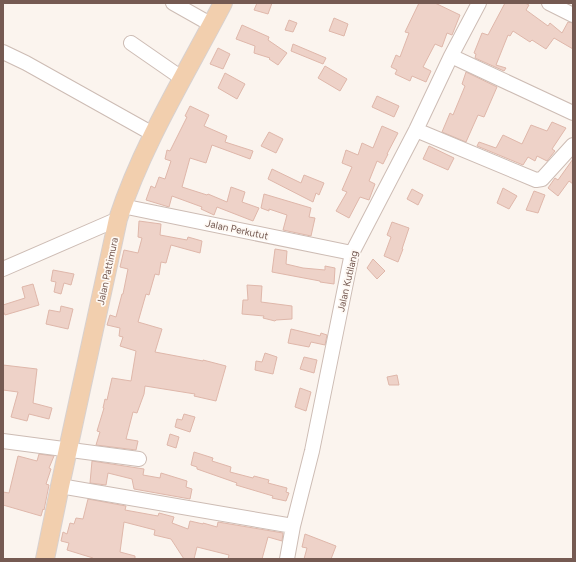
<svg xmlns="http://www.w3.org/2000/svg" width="576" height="562" font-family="Figtree,sans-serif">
	<rect width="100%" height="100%" fill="#fbf4ee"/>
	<path fill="#eed2c8" stroke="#dfb7aa" d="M257,3H272L268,14L254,10Z
		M419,3H435L460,15L452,35L447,33L442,47L435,44L423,67L431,71L426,82L412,76L410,81L395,74L397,70L391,67L396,55L400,57L409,33L405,32Z
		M505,3H525L529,5L526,10L548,26L550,23L562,33L568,22L573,23V49L554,38L546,49L532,40L530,42L513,31L510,36L508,35L496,65L506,68L504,71L475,58L476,54L474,53L482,33L488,35Z
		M334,18L348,24L344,36L329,31Z
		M289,20L297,23L293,32L285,30Z
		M242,25L269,37L268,40L287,53L278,65L269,59L270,58L254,53L255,46L236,39Z
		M293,44L326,58L323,64L291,51Z
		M218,48L230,54L223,69L210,64Z
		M325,66L347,79L340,91L318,78Z
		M466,72L497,87L484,117L478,115L466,142L442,132L450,113L453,115L465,86L462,84Z
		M225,73L245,84L237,99L218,88Z
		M377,96L399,106L394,117L372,107Z
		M190,106L209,115L204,126L227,136L225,142L253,151L250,159L212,145L206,163L190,158L182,187L207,195L208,194L227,202L231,187L245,192L242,202L259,208L253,221L217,207L214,215L201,209L202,207L172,196L169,207L146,200L151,186L155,188L159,177L165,179L171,161L165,159L167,150L170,151L187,117L185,116Z
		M552,122L566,128L552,149L555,151L547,161L537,156L535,161L528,157L523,165L477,146L479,142L496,148L503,135L522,144L531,125L547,131Z
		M382,126L398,133L387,154H388L383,164L377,161L369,181L375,184L369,200L360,197L349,218L336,211L347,192L342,190L352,167L342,163L346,150L358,155L362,143L373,148Z
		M269,132L283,139L276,153L261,146Z
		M429,146L454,158L448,170L423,159Z
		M573,159V184L569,181L558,196L548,188L555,178L558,180Z
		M272,169L301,183L304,175L324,183L319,195L316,193L313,202L268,179Z
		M503,188L517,196L509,209L497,203Z
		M412,189L423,195L418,205L407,199Z
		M534,191L545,195L538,213L526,210Z
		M264,194L311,208L309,217L315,218L311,236L283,230L287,215L269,209V211L261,208Z
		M139,221L161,224L160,235L187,240L188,237L202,241L200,253L171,245L166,263L161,262L159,275L155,274L149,295L146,294L138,322L162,329L155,352L203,361V360L226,366L216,401L194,396L195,394L145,386L144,394L137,413L133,412L126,439L138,441L136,450L96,445L100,432L97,431L104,408H103L105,399L107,400L112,378L131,381L136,351L120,346L123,337L119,336L120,328L107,325L110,315L116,317L122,294H123L128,269L120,267L124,250L138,253L142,238L138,237Z
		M392,222L409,228L402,249H403L398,262L384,256L391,237L387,235Z
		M275,249L287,251L286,264L303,268L325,270V266L335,268L334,284L320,282V281L272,272Z
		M373,259L385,271L377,279L367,268Z
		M53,270L74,274L71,285L64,283L61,294L54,292L56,282L51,281Z
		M33,284L39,305L5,315L3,311V305L25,298L22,287Z
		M247,285L262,286L261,302L292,306V319L276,320L275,321L263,318L264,316L242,314L243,300H248Z
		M61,306L73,309L68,329L46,324L49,310L60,312Z
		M291,329L320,336L321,333L327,335L325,345L311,342L309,347L288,343Z
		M265,353L277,357L273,374L255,370L256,361L262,362Z
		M304,357L317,360L314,373L300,369Z
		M3,365L37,369L33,403L52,408L49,419L29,414L27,421L11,417L18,392L3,390Z
		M397,375L399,385H389L387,377Z
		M300,388L311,392L306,411L295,407Z
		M184,414L195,417L190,432L175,427L177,419L182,420Z
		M170,434L179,437L176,448L167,445Z
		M194,452L213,458L212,461L231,467L230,472L253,478L254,476L269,480L268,483L287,488L286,492L289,493L286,501L272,498L273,496L236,485L237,483L197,469V467L191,465Z
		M39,454L54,456L49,468L51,469L46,484L49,485L44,510L43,509L41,516L3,505V492L9,493L18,456L37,461Z
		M92,461L144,469L143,475L160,478L161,473L187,481L186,487L192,489L190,499L134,489L132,479L108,473L106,485L90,483Z
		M88,499L126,506L125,510L158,516L159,513L174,517L172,523L188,529L190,521L203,524V523L217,527L218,522L283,533L282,541L268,537L262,559H228L229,555L197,547L194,559H184L171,539L154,535L155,530L124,522L120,552L135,556V559H93V558L67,550L69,543L61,541L63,532L67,534L70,523L74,524L76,518L83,519Z
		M305,534L336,546L331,559H304L307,548L302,547Z"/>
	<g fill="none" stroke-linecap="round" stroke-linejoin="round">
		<g stroke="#cdbcb4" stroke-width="16">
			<path id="minor" d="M173,3L212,25
				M549,3L573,15
				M131,43L183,79
				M3,52L26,63L153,134
				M451,56L573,113
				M416,130L536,180L542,179L573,145
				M122,206L352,253
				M3,269L118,219
				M3,441L139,459
				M60,486L293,526
				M287,559L293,526L312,451L352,253L416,130L451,56L479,3"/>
		</g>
		<g stroke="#d8d1cf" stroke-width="20">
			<path id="major" d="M45,559L60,486L118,219C143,143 186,74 223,3"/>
		</g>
		<use href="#minor" stroke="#fff" stroke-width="14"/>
		<use href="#major" stroke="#f2cfae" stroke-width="18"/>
	</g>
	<g text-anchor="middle" stroke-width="3.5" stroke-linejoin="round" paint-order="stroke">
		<g font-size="10" fill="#755a52" stroke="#fef9f4">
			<text transform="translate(237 229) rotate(12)" y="4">Jalan Perkutut</text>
			<text transform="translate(107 271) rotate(-78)" y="4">Jalan Pattimura</text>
			<text transform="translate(347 281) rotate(-77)" y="4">Jalan Kutilang</text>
		</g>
	</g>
	<rect width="576" height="562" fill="none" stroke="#755a52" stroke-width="8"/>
</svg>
